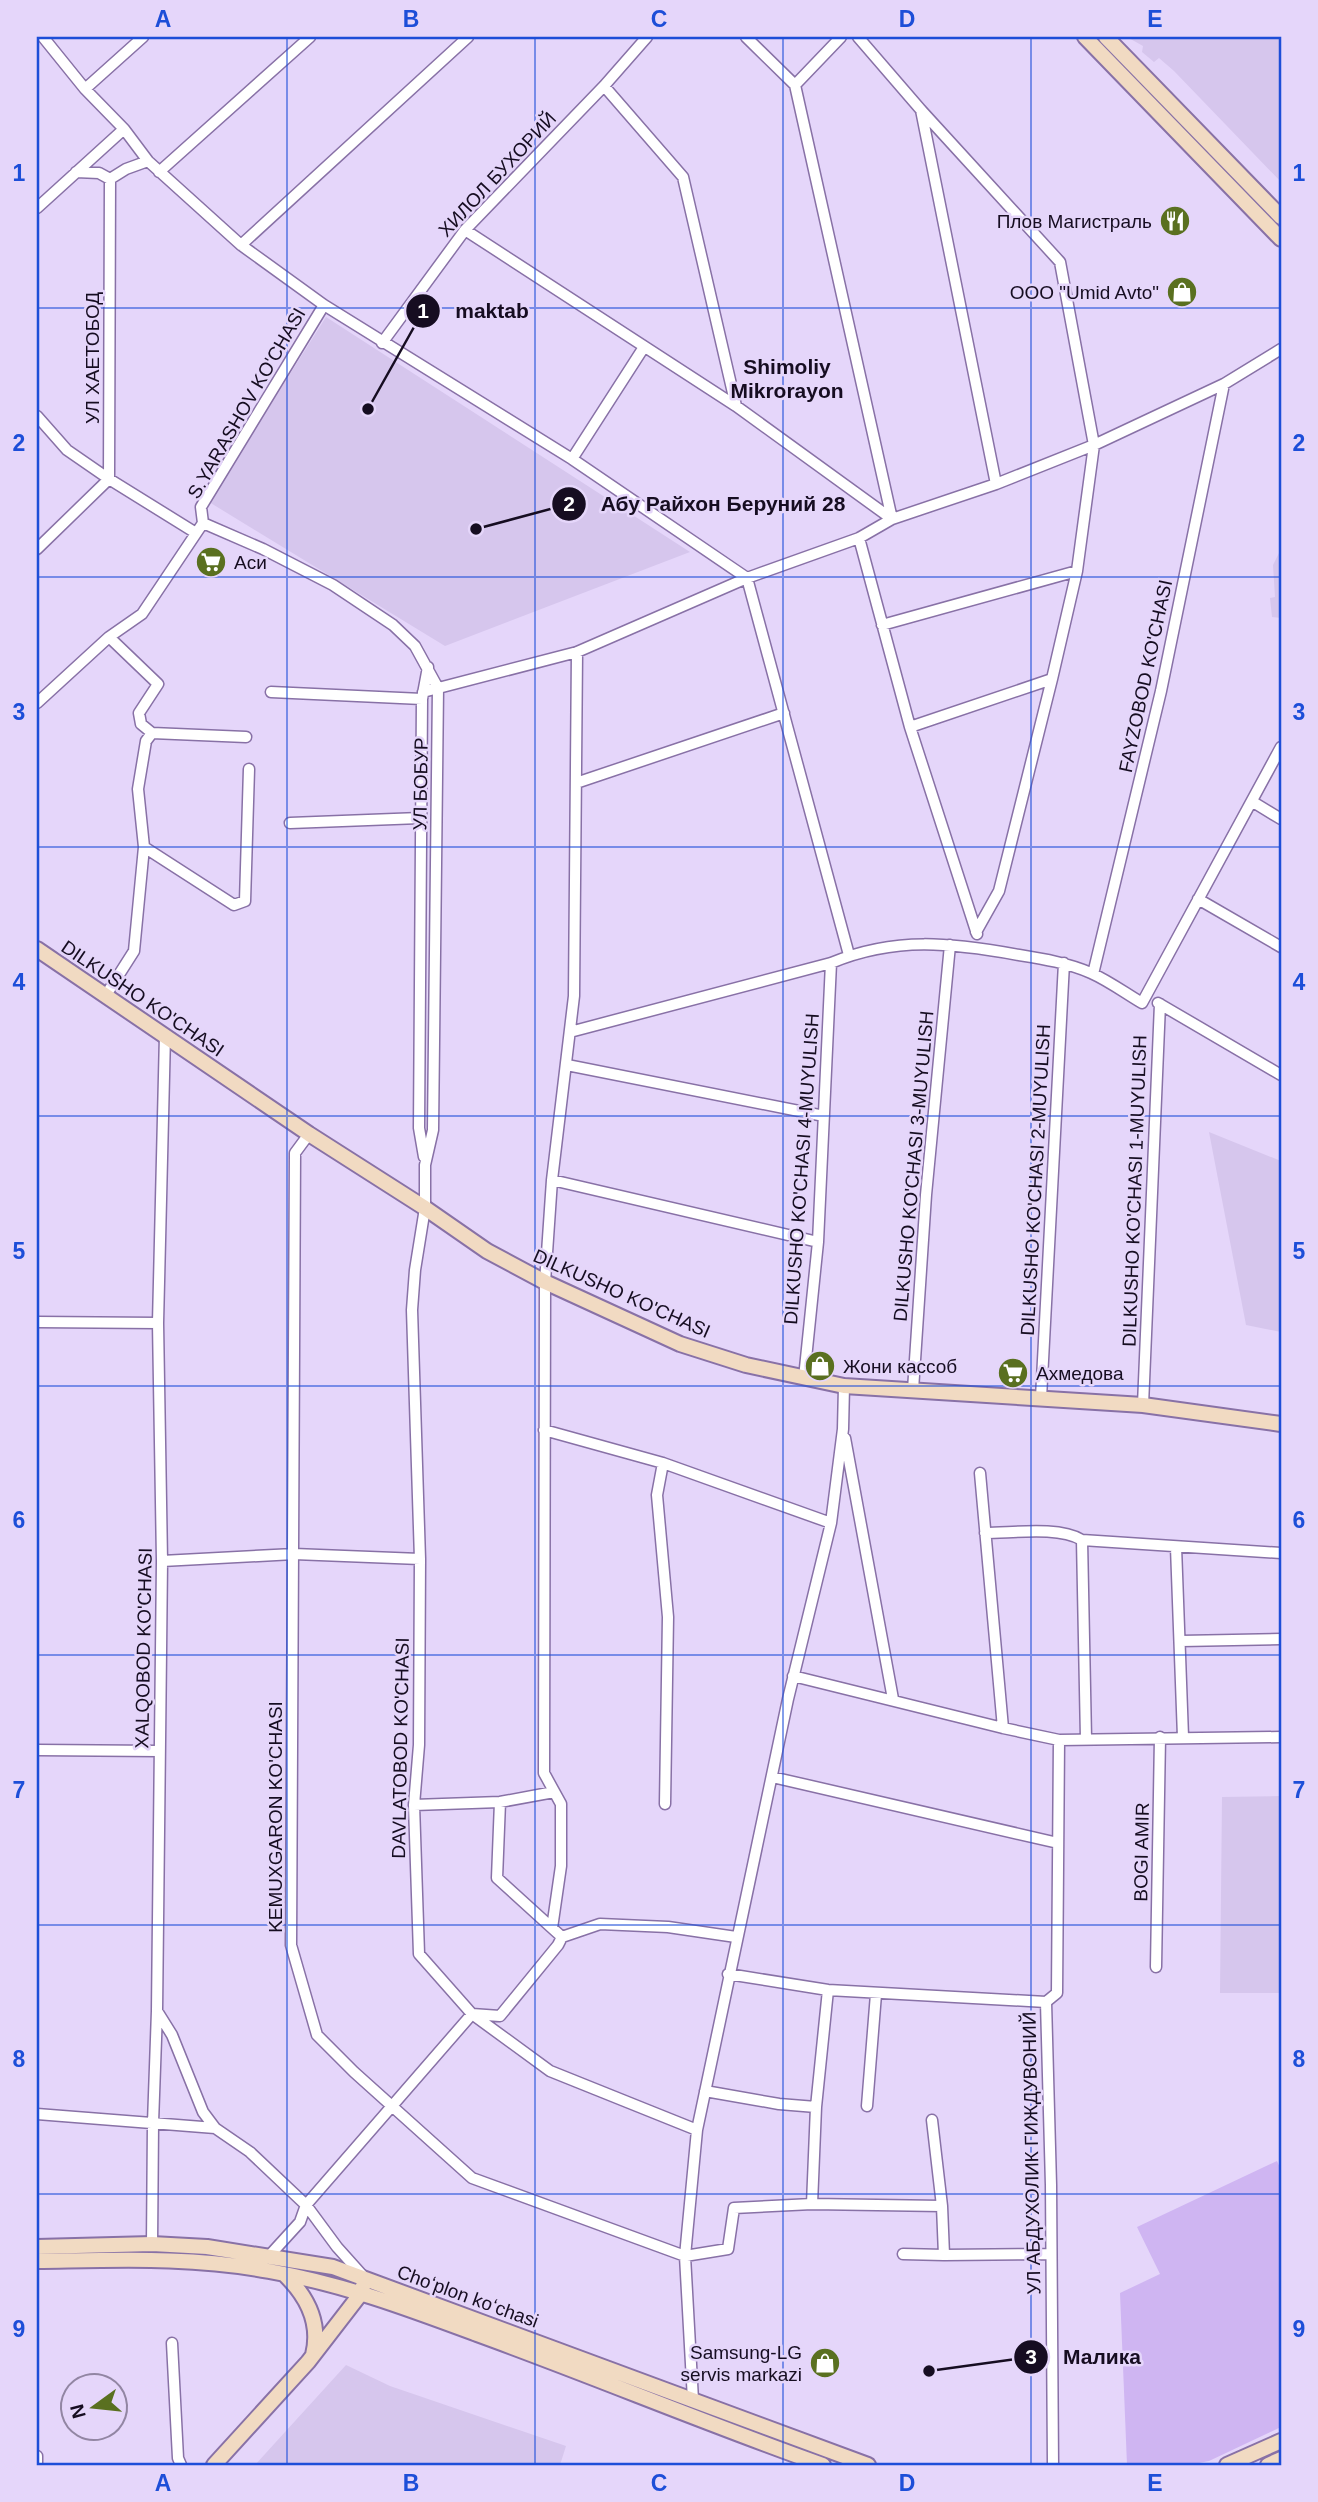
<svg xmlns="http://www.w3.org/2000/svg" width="1318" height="2502" font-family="Helvetica,sans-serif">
	<rect width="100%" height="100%" fill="#e5d6fa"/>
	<path fill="#d6c6ed" d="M1127,37H1281V182L1174,71L1159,58L1154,62L1142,52L1143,46Z
		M326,317L690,552L445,646L209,502Z
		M1281,549V618L1272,617L1270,598L1275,597L1273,565Z
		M1209,1132L1281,1161V1332L1246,1325Z
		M1281,1796V1993H1220L1222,1797Z
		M346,2365L390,2386L566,2446L560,2465H255Z"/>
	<path fill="#cfb5f2" d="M1277,2161L1281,2170V2427L1209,2461L1189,2465H1127L1120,2293L1160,2274L1137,2227Z"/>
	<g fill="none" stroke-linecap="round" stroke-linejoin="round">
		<g stroke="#8871a6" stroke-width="13">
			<path id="street" d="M43,37L85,89L124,129L148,161L241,245L324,305L572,459L747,578
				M746,37L795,85L892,519
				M858,37L921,110L1060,262L1094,445L1077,571L1052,679L999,891L976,932
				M795,85L841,37
				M604,86L683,177L736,406
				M85,89L143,37
				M921,110L996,484
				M76,172L99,173L110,179
				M159,172L310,37
				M37,208L124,129
				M465,230L736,406L892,519
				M241,245L468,37
				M382,343L465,230L604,86L647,37
				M37,416L67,450L109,479L196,533
				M572,459L644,347
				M203,523L263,549L333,585L393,625L415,646L438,688L433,1130L425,1165V1208L415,1270L412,1310L420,1559L419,1745L414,1805L419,1954L472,2014L550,2071L697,2130
				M859,538L910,727L977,934
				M37,549L109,479L110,179L126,169L148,161
				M747,578L849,955
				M882,625L1077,571
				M109,637L158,684L139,713L141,724L152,733
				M271,692L422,699
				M423,692L577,652L747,578L859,538L892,519L996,484L1094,445L1224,384L1281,349
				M37,703L109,637L142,614L203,523L201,507L324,305
				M910,727L1052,679
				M576,783L784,713
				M1253,802L1281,819
				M290,823L420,818
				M144,847L234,905L245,901L249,769
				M1198,899L1281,947
				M1093,974L1161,691L1224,384
				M106,995L134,951L144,847L138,789L146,741L152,733L246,737
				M1158,1003L1281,1075
				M570,1032L831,963C896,936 951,943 1019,955C1044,959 1068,963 1091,973C1109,981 1125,993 1142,1003L1281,747
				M165,1035L158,1323L162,1561L157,2011L172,2035L203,2112L215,2128L250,2152L306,2205L337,2247L363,2276
				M567,1065L824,1116
				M309,1134L295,1153L291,1945L317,2035L354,2072L472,2178L685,2256L728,2249L734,2208L812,2204L942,2206L944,2255L1051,2254
				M424,1157L419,1128L422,699L428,667
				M552,1180L818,1242
				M37,1322L158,1323
				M804,1378L818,1242L831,963
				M913,1390L926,1195L950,945
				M1041,1398L1064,963
				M1143,1405L1160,1004
				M544,1430L663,1463L831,1523
				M845,1438L893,1699
				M663,1463L657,1495L668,1617L665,1804
				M980,1473L1003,1728
				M985,1533C1013,1533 1058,1526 1082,1540L1281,1553
				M1082,1540L1086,1739
				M1176,1547L1183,1737
				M162,1561L294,1554L420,1559
				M1181,1641L1281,1639
				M793,1676L1003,1728L1059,1740L1057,1993L1046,2002L1051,2185L1053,2465
				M1059,1740L1281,1737
				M37,1750L159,1751
				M772,1777L1058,1843
				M500,1802L497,1878L552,1928
				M414,1805L500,1802L554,1792
				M562,1937L552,1928L561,1866V1804L544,1773L545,1282L552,1180L574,996L577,652
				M1156,1967L1160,1737
				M728,1974L828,1990L1046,2002
				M705,2091L779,2104L816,2107
				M867,2106L876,1994
				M37,2114L215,2128
				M932,2120L942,2206
				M812,2204L816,2107L828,1990
				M152,2244L153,2123L157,2011
				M903,2254L944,2255
				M269,2256L300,2222L306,2205L472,2014L500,2016L558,1945L562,1937L600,1924L668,1927L736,1937
				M172,2343L178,2458L181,2465
				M693,2400L685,2256L697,2130L788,1699L831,1523L843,1429L844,1386
				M37,2456V2465"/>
		</g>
		<g stroke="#8871a6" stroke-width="18">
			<path id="secondary" d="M1085,37L1281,239
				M1106,37L1281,217
				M37,949L309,1134L425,1208L487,1251L545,1282L680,1344L746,1365L844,1386L1143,1405L1281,1424
				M37,2247L152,2244L207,2247L333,2267L868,2465
				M37,2261C114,2260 193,2256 269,2271C343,2284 407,2308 477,2334C593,2376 707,2424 823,2465
				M284,2274C307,2296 321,2323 313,2355
				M214,2465L308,2362L362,2292L363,2286
				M1227,2465L1281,2441
				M1268,2465L1281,2459"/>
		</g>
		<use href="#street" stroke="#fff" stroke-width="10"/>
		<use href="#secondary" stroke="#f1dac2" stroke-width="14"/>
	</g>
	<path fill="none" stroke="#1d4ed8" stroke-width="2" stroke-opacity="0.55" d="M287,37V2465M535,37V2465M783,37V2465M1031,37V2465M37,308H1281M37,577H1281M37,847H1281M37,1116H1281M37,1386H1281M37,1655H1281M37,1925H1281M37,2194H1281"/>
	<defs>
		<g id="restaurant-disc" transform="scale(1.575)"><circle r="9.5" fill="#5a7020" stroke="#e5d6fa"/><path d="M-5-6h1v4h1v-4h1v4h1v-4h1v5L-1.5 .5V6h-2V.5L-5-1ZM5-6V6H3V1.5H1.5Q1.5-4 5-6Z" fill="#fff"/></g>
		<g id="shop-disc" transform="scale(1.575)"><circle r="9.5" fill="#5a7020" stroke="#e5d6fa"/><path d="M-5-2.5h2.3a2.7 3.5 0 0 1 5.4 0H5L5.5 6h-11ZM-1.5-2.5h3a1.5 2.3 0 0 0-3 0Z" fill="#fff"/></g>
		<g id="supermarket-disc" transform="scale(1.575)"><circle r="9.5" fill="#5a7020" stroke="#e5d6fa"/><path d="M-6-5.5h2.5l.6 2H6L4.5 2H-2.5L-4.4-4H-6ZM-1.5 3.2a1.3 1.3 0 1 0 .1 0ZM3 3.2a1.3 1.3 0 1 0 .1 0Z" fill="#fff"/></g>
	</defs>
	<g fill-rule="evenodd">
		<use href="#restaurant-disc" x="1175" y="221"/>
		<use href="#shop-disc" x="1182" y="292"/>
		<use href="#supermarket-disc" x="211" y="562"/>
		<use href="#shop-disc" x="820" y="1366"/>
		<use href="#supermarket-disc" x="1013" y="1373"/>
		<use href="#shop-disc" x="825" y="2363"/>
	</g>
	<g text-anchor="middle" stroke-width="5" stroke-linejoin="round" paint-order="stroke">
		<g font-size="19" fill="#160d21" stroke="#e5d6fa">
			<text transform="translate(497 174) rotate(-47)" y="7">ХИЛОЛ БУХОРИЙ</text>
			<text transform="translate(92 358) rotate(-90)" y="7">УЛ ХАЕТОБОД</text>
			<text transform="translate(246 403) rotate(-60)" y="7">S.YARASHOV KO'CHASI</text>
			<text transform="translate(1145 676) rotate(-78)" y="7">FAYZOBOD KO'CHASI</text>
			<text transform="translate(420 784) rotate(-89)" y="7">УЛ БОБУР</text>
			<text transform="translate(143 998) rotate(34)" y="7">DILKUSHO KO'CHASI</text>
			<text transform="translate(913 1166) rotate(-85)" y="7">DILKUSHO KO'CHASI 3-MUYULISH</text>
			<text transform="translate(801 1169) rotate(-86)" y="7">DILKUSHO KO'CHASI 4-MUYULISH</text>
			<text transform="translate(1035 1180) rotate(-87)" y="7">DILKUSHO KO'CHASI 2-MUYULISH</text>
			<text transform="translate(1134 1191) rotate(-88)" y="7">DILKUSHO KO'CHASI 1-MUYULISH</text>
			<text transform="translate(622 1293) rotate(24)" y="7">DILKUSHO KO'CHASI</text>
			<text transform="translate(143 1648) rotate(-89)" y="7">XALQOBOD KO'CHASI</text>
			<text transform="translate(400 1748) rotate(-89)" y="7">DAVLATOBOD KO'CHASI</text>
			<text transform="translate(275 1817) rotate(-90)" y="7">KEMUXGARON KO'CHASI</text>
			<text transform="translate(1141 1852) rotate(-89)" y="7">BOGI AMIR</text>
			<text transform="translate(1031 2153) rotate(-91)" y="7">УЛ АБДУХОЛИК ГИЖДУВОНИЙ</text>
			<text transform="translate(468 2296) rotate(20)" y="7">Choʻplon koʻchasi</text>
		</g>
		<g font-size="19" fill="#160d21" stroke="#e5d6fa" text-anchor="end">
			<text x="1152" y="228">Плов Магистраль</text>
			<text x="1159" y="299">ООО "Umid Avto"</text>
			<text x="234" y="569" text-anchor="start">Аси</text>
			<text x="843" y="1373" text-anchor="start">Жони кассоб</text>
			<text x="1036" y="1380" text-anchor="start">Ахмедова</text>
			<text x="802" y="2359">Samsung-LG<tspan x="802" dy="22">servis markazi</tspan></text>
		</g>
		<g font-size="21" font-weight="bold" fill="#160d21" stroke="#e5d6fa">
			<text x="787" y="374">Shimoliy<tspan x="787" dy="24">Mikrorayon</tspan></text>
		</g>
	</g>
	<path fill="none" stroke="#160d21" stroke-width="2.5" d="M368 409L423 311M476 529L569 504M929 2371L1031 2357"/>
	<g fill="#160d21" stroke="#e5d6fa" stroke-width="2.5">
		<circle cx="368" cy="409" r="7"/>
		<circle cx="476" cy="529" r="7"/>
		<circle cx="929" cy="2371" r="7"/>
		<circle cx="423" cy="311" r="18"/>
		<circle cx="569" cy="504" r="18"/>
		<circle cx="1031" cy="2357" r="18"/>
	</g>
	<g font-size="21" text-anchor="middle" font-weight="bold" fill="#fff">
		<text x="423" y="318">1</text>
		<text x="569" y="511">2</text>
		<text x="1031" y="2364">3</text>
	</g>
	<g font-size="21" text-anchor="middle" font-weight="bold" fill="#160d21" stroke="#e5d6fa" stroke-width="5" stroke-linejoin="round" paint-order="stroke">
		<text x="492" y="318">maktab</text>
		<text x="723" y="511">Абу Райхон Беруний 28</text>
		<text x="1102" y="2364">Малика</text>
	</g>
	<rect width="1318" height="2502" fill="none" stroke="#e5d6fa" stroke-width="77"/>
	<g transform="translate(94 2407) rotate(255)"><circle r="33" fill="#e5d6fa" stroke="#9286a3" stroke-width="2"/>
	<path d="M0-5L12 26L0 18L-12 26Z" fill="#5a7020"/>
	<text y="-10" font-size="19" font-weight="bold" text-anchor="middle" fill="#160d21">N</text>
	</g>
	<rect x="38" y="38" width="1242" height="2426" fill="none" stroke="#1d4ed8" stroke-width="2.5"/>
	<g font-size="23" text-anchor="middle" font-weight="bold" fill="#1d4ed8">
		<text x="163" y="27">A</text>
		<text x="411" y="27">B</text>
		<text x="659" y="27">C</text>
		<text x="907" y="27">D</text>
		<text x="1155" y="27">E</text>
		<text x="19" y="181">1</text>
		<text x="1299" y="181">1</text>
		<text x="19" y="451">2</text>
		<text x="1299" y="451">2</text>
		<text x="19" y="720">3</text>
		<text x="1299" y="720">3</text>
		<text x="19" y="990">4</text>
		<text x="1299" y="990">4</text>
		<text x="19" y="1259">5</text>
		<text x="1299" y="1259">5</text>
		<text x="19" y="1528">6</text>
		<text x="1299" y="1528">6</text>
		<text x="19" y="1798">7</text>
		<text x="1299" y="1798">7</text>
		<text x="19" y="2067">8</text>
		<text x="1299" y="2067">8</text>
		<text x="19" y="2337">9</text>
		<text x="1299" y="2337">9</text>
		<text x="163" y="2491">A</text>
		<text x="411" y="2491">B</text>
		<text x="659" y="2491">C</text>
		<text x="907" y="2491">D</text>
		<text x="1155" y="2491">E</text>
	</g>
</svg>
